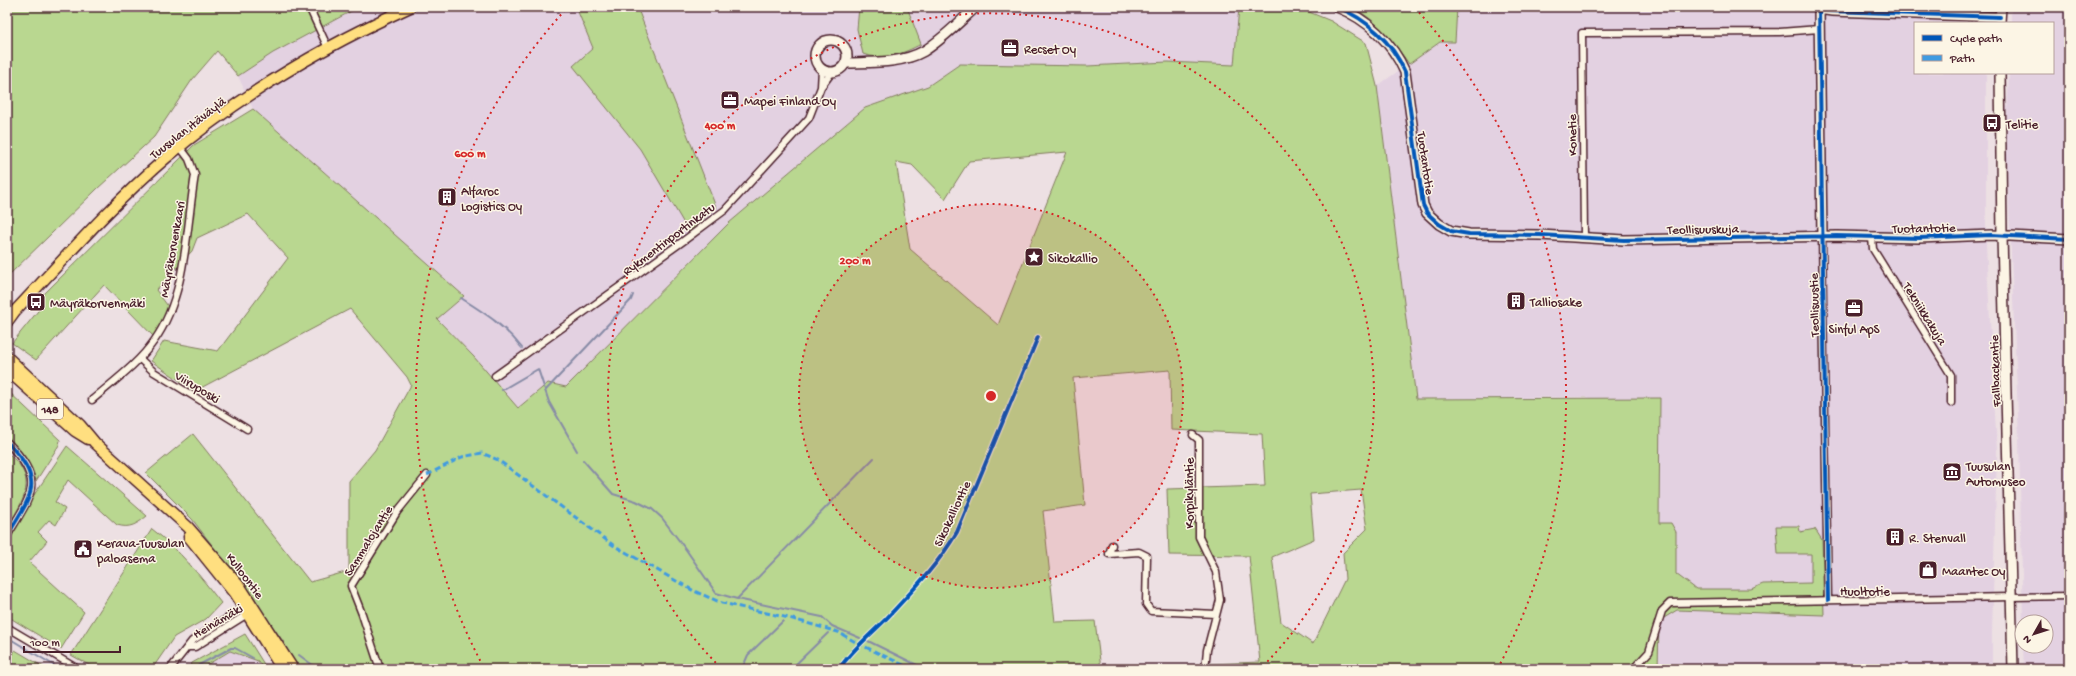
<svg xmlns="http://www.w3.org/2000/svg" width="2076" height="676" font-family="'Gochi Hand',sans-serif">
	<rect width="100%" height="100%" fill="#ede0e3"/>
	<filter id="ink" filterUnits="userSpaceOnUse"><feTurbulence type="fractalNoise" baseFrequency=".025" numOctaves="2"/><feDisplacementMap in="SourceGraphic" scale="8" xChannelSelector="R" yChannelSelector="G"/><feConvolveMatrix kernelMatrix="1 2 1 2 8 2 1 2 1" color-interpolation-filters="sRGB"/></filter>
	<g filter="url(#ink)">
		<path fill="#e3d1e1" d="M359,7H1239L1234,65L1168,62L1087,66L960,64L928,86L865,108L729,223L566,387L548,383L518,408L474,357L437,319L464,296L253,109L238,76L273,53Z
			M1457,7H1986V23H1915V73H1986V245L1997,451L1992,634V669H1658L1659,602L1587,397L1416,399L1377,86L1440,42H1455Z
			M2011,7H2069V669H2024L2023,646H2046V622H2023L2019,438L2006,136L2009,73H2053V23H2011Z
			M230,651L258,661L263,669H200Z"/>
		<path fill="#b9d790" stroke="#827b5e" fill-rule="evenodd" d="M7,7H359L273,53L238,76L217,51L192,80L154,137L97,189L7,277Z
			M576,7H637L716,207L689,232L640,149L573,66L593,48Z
			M859,7H907L921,44C903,54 883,61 863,54L857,29Z
			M1239,7H1297L1331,21L1366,43L1377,86L1416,399L1660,398L1659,523H1671L1676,532V574L1696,589H1751L1763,584L1811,583V554H1778L1776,526H1799L1800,532L1815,529L1822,540L1824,615L1677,610L1659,621L1658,669H1210V664L1260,662L1249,556L1169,555L1167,489L1265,486L1262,434L1171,430L1170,370L1073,378L1085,505L1043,511L1055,622L1095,621L1101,669H298L283,641L253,599L192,519L146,473L193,434L310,582L349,571V481L375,450L411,385L407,377L350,309L195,391L151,361L164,341L218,351L288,258L248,214L197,238L192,251L156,290L170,309L154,337L104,285L36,360L12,343L42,306L41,297L194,145L253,109L464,296L437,319L474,357L518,408L548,383L566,387L729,223L865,108L928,86L960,64L1087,66L1168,62L1234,65ZM1067,152L998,325L910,249L896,162L912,165L945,199L969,161ZM1361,490L1367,529L1343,553L1345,579L1313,644L1281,622L1272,557L1314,539L1310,494Z
			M1352,7H1457L1455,42H1440L1409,64C1393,41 1377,20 1352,7Z
			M7,390L60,440L59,445L36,481C31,462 21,450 7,437Z
			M67,446L147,516C137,524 130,529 117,525L68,480L55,502L65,509L56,525L49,520L38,532L47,541L29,562L84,612L61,649L7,616V541L34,495Z
			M7,452C12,457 20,464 23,471C33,490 16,512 7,528Z
			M152,529C180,550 200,576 221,603L206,619L174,637L152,669H96L71,655Z
			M245,634L267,669H263L258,661L230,651L200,669H187L192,663Z
			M15,650L47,669H7V663Z"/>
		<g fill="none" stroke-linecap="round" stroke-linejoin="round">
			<path stroke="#878ba6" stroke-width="2" d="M461,298C486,314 504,325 522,348
				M502,390L538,369L549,402L577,451
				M545,391L631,300L633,295
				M583,460L613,494L636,501L652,509L662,518L687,551L716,593L737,599L874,458
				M737,599L822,617L832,626L860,638
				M7,637L60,669
				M868,641L925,669
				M299,655L318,669
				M195,669L199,665L231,648H235L253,658
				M742,669L748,655L783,621
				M791,669L828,633"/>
			<g stroke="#4a1f2b" stroke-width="9">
				<path id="street" d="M309,7L328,48
					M821,87L832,72
					M1584,237L1582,33L1780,32L1819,29
					M1822,237L1828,600
					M1872,238L1873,249L1951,375V403
					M140,359L154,372L247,429
					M495,376L686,239L725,210L809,118L821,87L822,69
					M92,400C114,381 138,364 154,341C187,295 186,229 195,175L189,159L180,147
					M1193,435L1199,440V537L1216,572L1220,600L1207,650L1205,669
					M7,442C46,482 32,494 7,536
					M1112,545L1109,554L1139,552L1147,556L1146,604L1151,611L1216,614
					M7,627L78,669
					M189,647H195L249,613
					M170,669L192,641L245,607
					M380,669L362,614L351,586L397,512L427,475
					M1633,669L1649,652L1662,611L1670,603L2069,596"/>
			</g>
			<g stroke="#4a1f2b" stroke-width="12">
				<path id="secondary" d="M1337,7C1367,19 1392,42 1405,72L1423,205L1427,213L1439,224L1451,231L1469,234L1540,235L1624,240L1837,236L1919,238L1991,235L2069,239
					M2000,22L2001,7
					M815 56a16 16 0 1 1 32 0a16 16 0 1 1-32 0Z
					M846,63C872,62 901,64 924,51C943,39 960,21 976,7
					M2000,73L2002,236L2013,669
					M1822,237L1819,9L1832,11L2000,17"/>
			</g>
			<g stroke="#4a1f2b" stroke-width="13">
				<path id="primary" d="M1819,9V7
					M7,322L15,311C64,259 112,204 166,158C239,96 322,47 410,7
					M7,357L80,425L95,443L188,527L241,588L293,669
					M7,370L75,431L88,439
					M189,537L234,593L282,669"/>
			</g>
			<use href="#street" stroke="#fcf5e5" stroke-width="6"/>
			<use href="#secondary" stroke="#fcf5e5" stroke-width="9"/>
			<use href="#primary" stroke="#ffdf80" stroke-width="10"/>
			<path stroke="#409be1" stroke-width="3" stroke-dasharray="6 3" stroke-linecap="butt" d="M427,475L462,457L482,453L498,460L613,545L694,591L722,603L789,618L838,632L859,644L912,669"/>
			<g stroke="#fcf5e5" stroke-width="6">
				<path id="cycleway" d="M1337,7C1367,19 1392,42 1405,72L1423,205L1427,213L1439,224L1451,231L1469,234L1540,235L1624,240L1837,236L1919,238L1991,235L2069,239
					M7,442C46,482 32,494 7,536
					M1828,600L1819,9L1832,11L2000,17
					M839,669C852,650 869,636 885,620C911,592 938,565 957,532L1038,337"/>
			</g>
			<use href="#cycleway" stroke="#0057b8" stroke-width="4"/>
		</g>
	</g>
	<circle cx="991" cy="396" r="192" fill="#d62828" fill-opacity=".12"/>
	<g fill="none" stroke="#d62828" stroke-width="2" stroke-dasharray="2 4">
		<circle cx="991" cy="396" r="192"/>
		<path d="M720 667A383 383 0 1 1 1262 667"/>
		<path d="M483 666A575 575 0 0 1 567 8M1415 8A575 575 0 0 1 1499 666"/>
	</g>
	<defs>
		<g id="office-square" transform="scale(1)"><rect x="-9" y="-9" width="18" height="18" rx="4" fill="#4a1f2b" stroke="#fcf5e5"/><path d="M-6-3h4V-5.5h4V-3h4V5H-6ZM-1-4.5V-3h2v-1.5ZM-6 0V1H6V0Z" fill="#fff"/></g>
		<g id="bus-square" transform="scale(1)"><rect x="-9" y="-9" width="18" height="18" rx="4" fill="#4a1f2b" stroke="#fcf5e5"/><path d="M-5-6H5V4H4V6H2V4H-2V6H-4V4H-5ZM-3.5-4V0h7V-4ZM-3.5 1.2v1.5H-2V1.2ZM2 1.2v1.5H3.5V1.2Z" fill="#fff"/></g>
		<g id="building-square" transform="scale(1)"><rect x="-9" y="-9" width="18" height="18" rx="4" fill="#4a1f2b" stroke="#fcf5e5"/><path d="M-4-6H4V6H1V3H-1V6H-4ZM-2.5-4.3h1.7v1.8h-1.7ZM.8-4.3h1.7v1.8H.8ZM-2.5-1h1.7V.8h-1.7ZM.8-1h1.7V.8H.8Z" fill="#fff"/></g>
		<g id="sight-square" transform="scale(1)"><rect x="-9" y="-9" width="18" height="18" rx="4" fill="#4a1f2b" stroke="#fcf5e5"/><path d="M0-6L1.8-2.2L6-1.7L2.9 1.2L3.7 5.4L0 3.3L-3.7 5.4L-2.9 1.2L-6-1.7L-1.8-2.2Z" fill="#fff"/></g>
		<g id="museum-square" transform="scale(1)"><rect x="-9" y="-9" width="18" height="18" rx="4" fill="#4a1f2b" stroke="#fcf5e5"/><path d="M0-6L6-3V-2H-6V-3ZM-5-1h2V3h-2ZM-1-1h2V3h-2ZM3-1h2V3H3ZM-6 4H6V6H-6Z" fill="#fff"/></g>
		<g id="civic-square" transform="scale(1)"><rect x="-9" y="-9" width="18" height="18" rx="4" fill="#4a1f2b" stroke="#fcf5e5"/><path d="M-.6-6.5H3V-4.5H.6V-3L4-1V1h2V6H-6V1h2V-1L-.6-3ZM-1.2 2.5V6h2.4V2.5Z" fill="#fff"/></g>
		<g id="shop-square" transform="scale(1)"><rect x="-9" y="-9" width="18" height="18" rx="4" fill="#4a1f2b" stroke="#fcf5e5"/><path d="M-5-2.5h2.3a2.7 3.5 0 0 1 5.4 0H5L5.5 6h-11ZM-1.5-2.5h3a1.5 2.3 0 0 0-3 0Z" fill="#fff"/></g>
	</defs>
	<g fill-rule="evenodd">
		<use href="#office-square" x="1010" y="48"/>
		<use href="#office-square" x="730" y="100"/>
		<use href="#bus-square" x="1992" y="123"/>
		<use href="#building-square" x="447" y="197"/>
		<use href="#sight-square" x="1034" y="257"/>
		<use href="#building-square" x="1516" y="301"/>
		<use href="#bus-square" x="36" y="302"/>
		<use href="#office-square" x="1854" y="308"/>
		<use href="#museum-square" x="1952" y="472"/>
		<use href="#building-square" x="1895" y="537"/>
		<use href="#civic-square" x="83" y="549"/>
		<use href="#shop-square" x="1928" y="570"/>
	</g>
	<g text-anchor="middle" stroke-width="3" stroke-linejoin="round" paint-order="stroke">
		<rect fill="#fcf5e5" stroke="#7f5f63" stroke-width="1" x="37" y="399" width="26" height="20" rx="3"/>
		<g font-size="12" font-weight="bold" fill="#4a1f2b">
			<text x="50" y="413">148</text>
		</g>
		<g font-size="13" fill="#4a1f2b" stroke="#fcf5e5" text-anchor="start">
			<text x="1024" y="53">Recset Oy</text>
			<text x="744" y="105">Mapei Finland Oy</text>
			<text x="2006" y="128">Telitie</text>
			<text x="461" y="195">Alfaroc<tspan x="461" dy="15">Logistics Oy</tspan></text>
			<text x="1048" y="262">Sikokallio</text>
			<text x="1530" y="306">Talliosake</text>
			<text x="50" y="307">Mäyräkorvenmäki</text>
			<text x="1854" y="333" text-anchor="middle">Sinful ApS</text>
			<text x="1966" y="470">Tuusulan<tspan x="1966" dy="15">Automuseo</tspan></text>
			<text x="1909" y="542">R. Stenvall</text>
			<text x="97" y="547">Kerava-Tuusulan<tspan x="97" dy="15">paloasema</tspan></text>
			<text x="1942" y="575">Maantec Oy</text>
		</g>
		<g font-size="13" fill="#4a1f2b" stroke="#fcf5e5">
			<text transform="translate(187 127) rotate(-38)" y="5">Tuusulan itäväylä</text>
			<text transform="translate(1571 135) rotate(-91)" y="5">Konetie</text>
			<text transform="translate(1427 163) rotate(82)" y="5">Tuotantotie</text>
			<text transform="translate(1924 227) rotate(-1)" y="5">Tuotantotie</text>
			<text transform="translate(1703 228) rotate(-1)" y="5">Teollisuuskuja</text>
			<text transform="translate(668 238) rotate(-37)" y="5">Rykmentinportinkatu</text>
			<text transform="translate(171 249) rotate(-80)" y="5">Mäyräkorvenkaari</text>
			<text transform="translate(1813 305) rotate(-91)" y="5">Teollisuustie</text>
			<text transform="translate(1926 313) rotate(58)" y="5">Tekniikkakuja</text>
			<text transform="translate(1994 371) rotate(-92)" y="5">Fallbackantie</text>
			<text transform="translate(198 386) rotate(31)" y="5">Viiruposki</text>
			<text transform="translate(1188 493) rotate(-90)" y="5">Korpikyläntie</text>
			<text transform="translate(951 513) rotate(-65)" y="5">Sikokalliontie</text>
			<text transform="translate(367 540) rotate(-58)" y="5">Sammalojantie</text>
			<text transform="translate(246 575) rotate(53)" y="5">Kulloontie</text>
			<text x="1865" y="595">Huoltotie</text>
			<text transform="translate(217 620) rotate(-31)" y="5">Heinämäki</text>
		</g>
	</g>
	<circle cx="991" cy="396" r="6" fill="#d62828" stroke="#fcf5e5" stroke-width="2"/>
	<g font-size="12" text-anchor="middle" font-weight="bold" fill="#d62828" stroke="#fcf5e5" stroke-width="3" stroke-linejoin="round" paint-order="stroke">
		<text x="720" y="129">400 m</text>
		<text x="470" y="157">600 m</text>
		<text x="855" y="264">200 m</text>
	</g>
	<rect width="2076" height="676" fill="none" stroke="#fcf5e5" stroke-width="24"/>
	<rect x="12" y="12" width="2052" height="652" fill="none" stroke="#4a1f2b" stroke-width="1.5" filter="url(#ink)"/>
	<rect x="1914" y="22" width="140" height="52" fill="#fcf5e5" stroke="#b59f9b"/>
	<rect x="1922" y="35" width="20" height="6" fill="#0057b8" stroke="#b59f9b"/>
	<text x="1950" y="42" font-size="12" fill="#4a1f2b">Cycle path</text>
	<rect x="1922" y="55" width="20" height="6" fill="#409be1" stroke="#b59f9b"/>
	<text x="1950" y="62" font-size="12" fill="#4a1f2b">Path</text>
	<g transform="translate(2034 634) rotate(231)"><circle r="19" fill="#fcf5e5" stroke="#b59f9b"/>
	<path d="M0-3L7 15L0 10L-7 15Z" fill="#4a1f2b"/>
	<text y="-6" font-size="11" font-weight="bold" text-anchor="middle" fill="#4a1f2b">N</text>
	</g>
	<path d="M24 646v6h96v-6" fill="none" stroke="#4a1f2b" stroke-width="2"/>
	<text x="30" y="646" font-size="12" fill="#4a1f2b" stroke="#fcf5e5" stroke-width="3" paint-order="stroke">100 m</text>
</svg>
